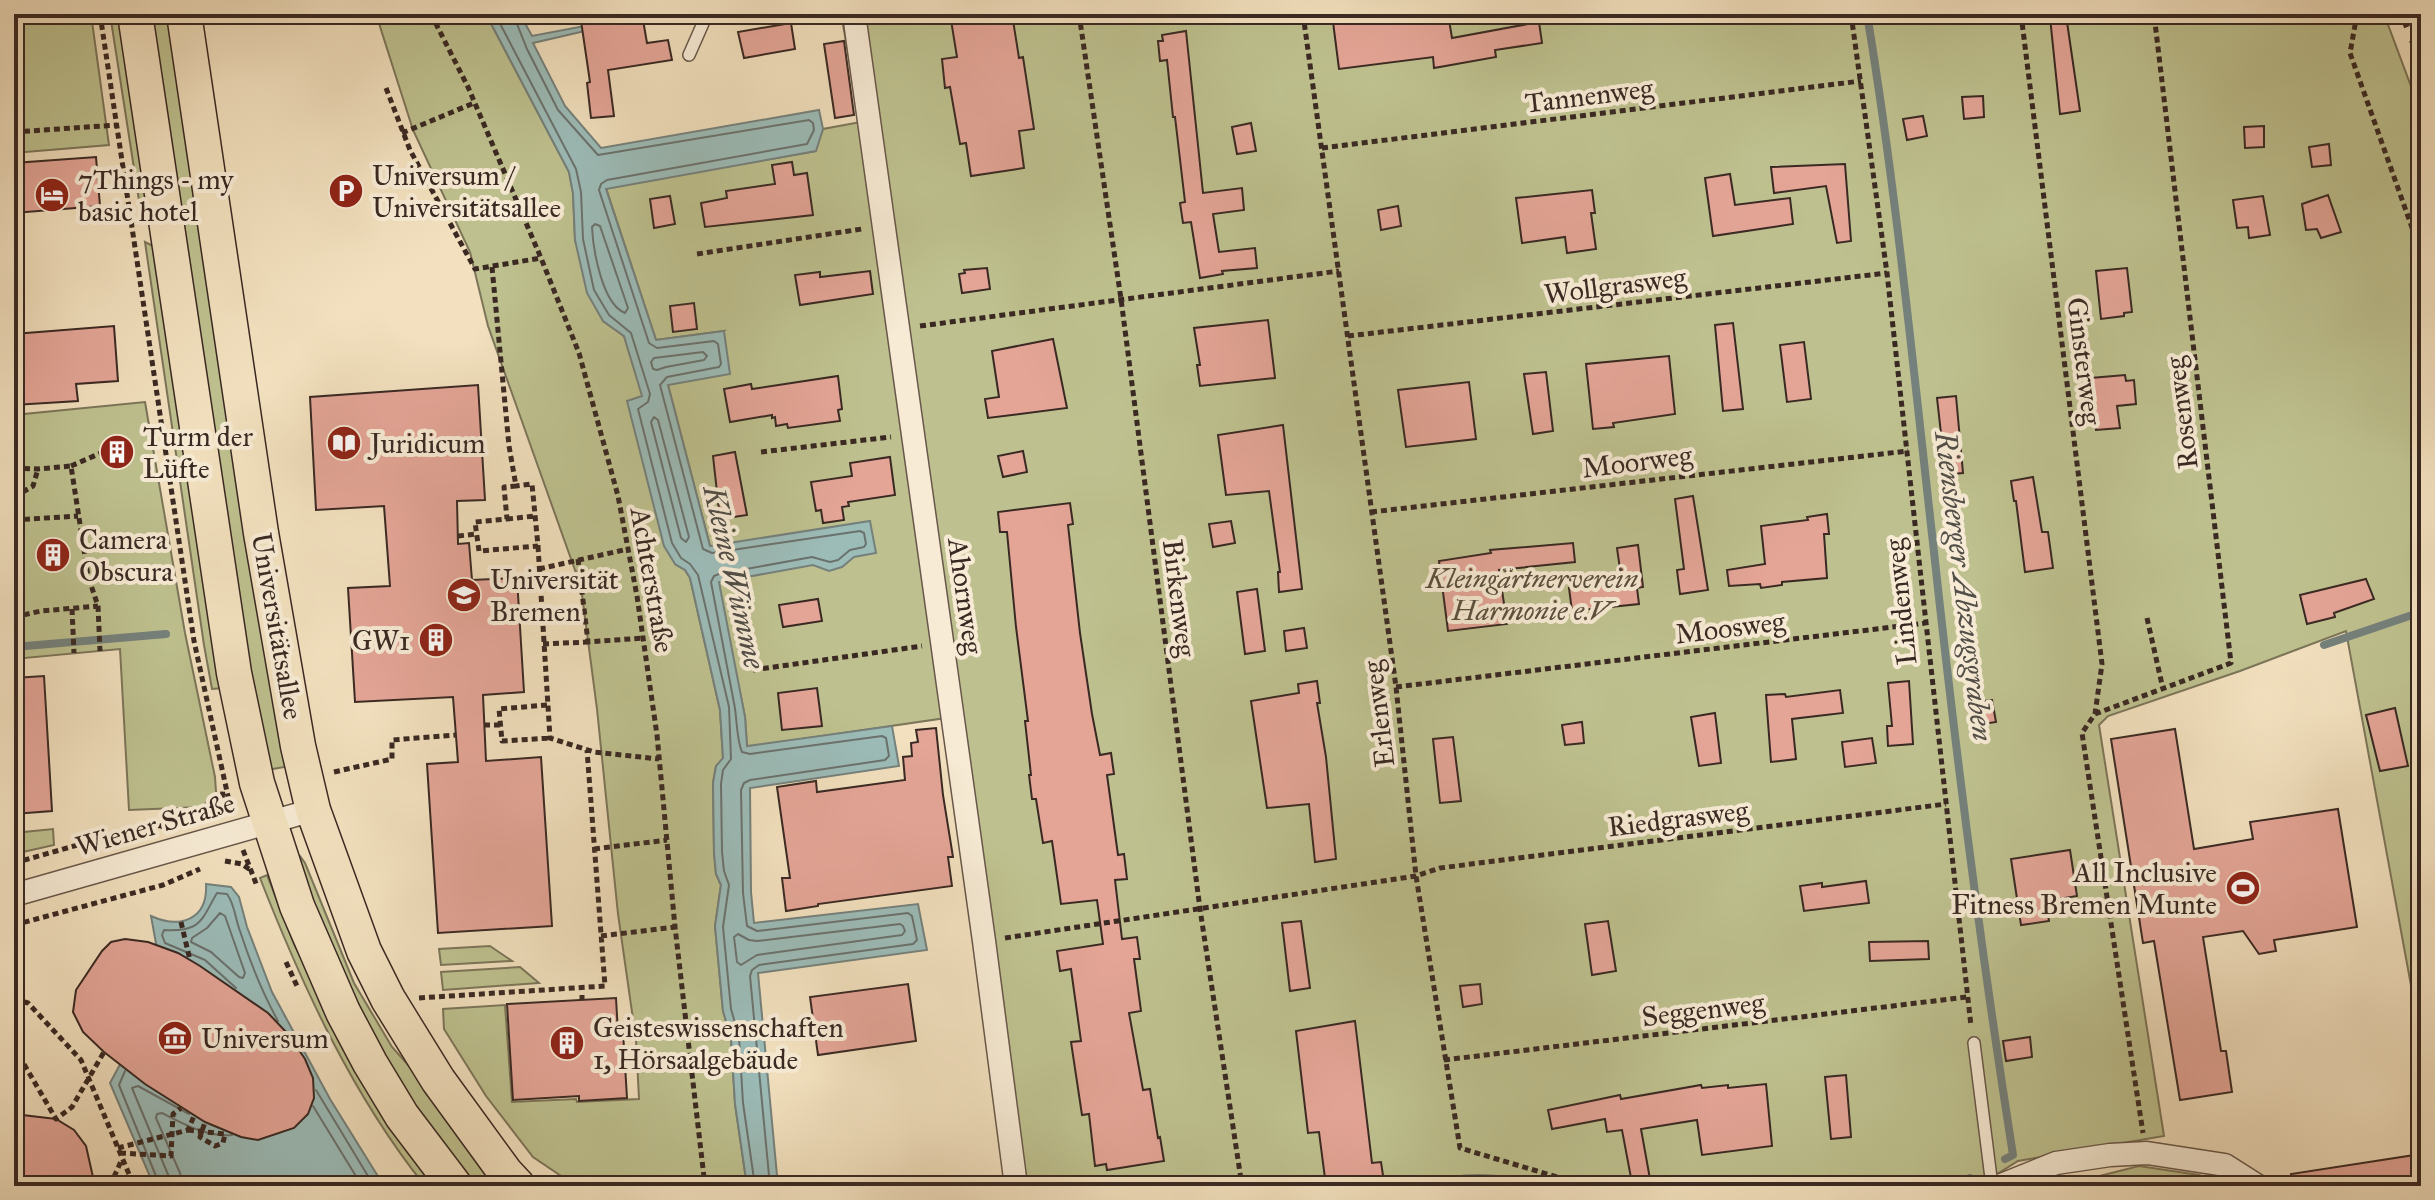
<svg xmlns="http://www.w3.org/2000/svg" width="2435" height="1200" font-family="'IM FELL Great Primer',serif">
	<rect width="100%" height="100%" fill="#f2e0be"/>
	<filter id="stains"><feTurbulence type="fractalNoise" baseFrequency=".0025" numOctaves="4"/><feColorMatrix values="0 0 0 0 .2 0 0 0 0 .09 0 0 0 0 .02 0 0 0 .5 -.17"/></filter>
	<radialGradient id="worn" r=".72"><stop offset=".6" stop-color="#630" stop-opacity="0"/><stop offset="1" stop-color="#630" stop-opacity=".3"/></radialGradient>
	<path fill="#bec18f" stroke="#7c7559" stroke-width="2" d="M14,14H91L109,145L14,153Z
		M110,14H120L147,194L140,207Z
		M146,14H170L290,766L267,770L246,675Z
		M376,14H486L569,172L573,193L575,240L603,321L624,336L643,397L675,564L685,570L690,578L720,710L723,759L716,766L713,783L714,853L716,874L721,885L715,926L723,1011L731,1038L735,1104L747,1186H576L533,1157L486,1096L444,1029L443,1009L505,1005L512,1102L576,1099L577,1102L639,1099L636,1040L618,914L597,709L581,587L488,326L470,252L413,130Z
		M841,14H2384L2421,113V1040L2346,631L2240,671L2108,716L2099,725L2164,1136L2018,1161L1978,1186H1024L960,716L747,747L745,717L710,546L668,385L724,331L656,340L606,188L815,151L823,129L861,122Z
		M145,242L155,247L223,688L212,689L204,645Z
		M145,402L185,633L215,777L216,792L202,807L129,810L120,649L14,659V415Z
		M53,829L54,845L14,854V833Z
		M295,854L300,856L305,863L354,983L392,1047L418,1076L501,1186H471L418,1118L343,984Z
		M267,875L294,944L331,1018L437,1186H425C352,1095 302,985 260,878Z
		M490,946L512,961L441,965L439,949Z
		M520,967L539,983L443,990L441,972Z
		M2139,1166L2199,1175L2227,1186H2060Z"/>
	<path fill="#9cbcb8" stroke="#75817c" stroke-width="2" d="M486,14H520L532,36L648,14H675L585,31L533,43L565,106L601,148L819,110L823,129L816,151L606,189L656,340L724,331L730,374L668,385L710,546L870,521L876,553L854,557L842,567L829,571L813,565L719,582L745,717L747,746L892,726L899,766L750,788L751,892L754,923L918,904L927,950L758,973L778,1186H747L735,1104L731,1038L723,1011L715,926L721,885L716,874L714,853L713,783L716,766L723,758L720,710L690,578L685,570L675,564L664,546L627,401L642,396L624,336L603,321L587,293L575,240L573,193L569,172Z
		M206,884L231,887L239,897L247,927L272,992L330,1099L384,1186H154L110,1083L124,1057L157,949L151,916C180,929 208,920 206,884Z"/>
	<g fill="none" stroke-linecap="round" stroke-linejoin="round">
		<path stroke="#6b726e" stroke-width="2" d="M495,14L576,169L581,192L583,239L594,290L609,315L631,333L650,394L648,402L638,409L672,543L681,558L690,564L698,575L729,707L731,759L723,770L721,784L722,852L724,871L729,885L723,927L731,1009L739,1037L743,1103L755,1186
			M513,14L527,49L558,110L598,155L809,120L813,123L814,130L807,144L607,180L601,184L599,190L649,343L657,348L714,341L718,344L721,364L719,367L667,377L660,385L703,549L712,553L860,531L864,533L866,544L864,547L850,550L838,560L830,562L812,557L719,574L714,576L711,582L734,703C737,716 736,738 742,752L750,754L882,736L886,738L889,756L885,760L750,780L744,783L741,790L743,893L747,926L757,931L908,913L912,916L917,940L913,944L759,965L752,970L750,976L770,1186
			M595,224L600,226L628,308L625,313C602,304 593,249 592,227Z
			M703,352L707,356L704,360L666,367L657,370L653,369L651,362L654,358Z
			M654,417L658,420L689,537L686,542L681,538L651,422Z
			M220,913L225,916L245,973L243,978L239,977L211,952L191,942L192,938L207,928Z
			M900,924L903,926L905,931L902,935L757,955L741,965L737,962L734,937L738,934L749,940L757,941Z
			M236,988L205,960L165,943L162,935L164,930C202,932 201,920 217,893L227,894C235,905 235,918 240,931C250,962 262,992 278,1021
			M125,1071L119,1085L160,1186
			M316,1090L374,1186
			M313,1106L362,1186
			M170,1186L169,1177L132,1088L138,1086L189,1114
			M182,1186L180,1173L156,1118L157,1114L162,1113C183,1124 207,1137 232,1135"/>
		<path stroke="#75817c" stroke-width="8" d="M1867,14C1896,189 1913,366 1933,543C1955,747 1981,952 2013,1155L2005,1159
			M2324,645L2421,612
			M14,647L166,634
			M1428,1186C1465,1173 1506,1178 1544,1186
			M1948,1186L1970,1178"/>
	</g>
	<path fill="#e4a597" stroke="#3a2923" stroke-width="2" d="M580,14H642L647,43L668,40L672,60L608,70L614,116L591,118L587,83L590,82Z
		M950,14H1012L1019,58L1023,57L1034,129L1019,131L1024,168L971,176L966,143L960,144L950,87L945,88L942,59L957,57Z
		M1332,14H1448L1452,38L1539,22L1542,43L1495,50L1496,57L1434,68L1433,57L1339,69Z
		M2066,15L2080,111L2060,114L2050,17Z
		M791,23L795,49L744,58L738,32Z
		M1186,31L1203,193L1242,188L1244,210L1213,214L1219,252L1255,248L1257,268L1222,271L1223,274L1200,278L1191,222L1183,223L1180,203L1185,202L1175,117H1173L1167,60L1160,61L1158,41H1163L1162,35Z
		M844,41L854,115L835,118L824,44Z
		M1983,96L1984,117L1964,119L1962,97Z
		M1923,116L1927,136L1907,140L1903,119Z
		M1251,123L1256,151L1237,154L1232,127Z
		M2264,126V147L2245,148L2244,127Z
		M2329,144L2331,165L2312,167L2309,147Z
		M96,157L100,206L14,213V163Z
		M792,162L794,175L807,173L813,215L705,227L701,203L727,198L726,191L775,184L772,165Z
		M1845,164L1851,241L1837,243L1826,186L1774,193L1771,167Z
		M1730,174L1735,205L1790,198L1793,224L1713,236L1705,178Z
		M1592,190L1595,213H1591L1596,249L1567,253L1565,237L1522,243L1516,198Z
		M2328,195L2341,232L2321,238L2317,229L2306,230L2302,204Z
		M670,196L675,224L654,228L650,199Z
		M2263,196L2270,235L2249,238L2248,227L2237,228L2233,200Z
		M1398,206L1401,226L1381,230L1378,210Z
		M987,268L990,289L962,293L959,274L965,273L964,270Z
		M2127,268L2132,312L2124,313V316L2101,319L2096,271Z
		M870,271L873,294L800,305L795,275L820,272V277Z
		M694,303L697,329L673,332L670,306Z
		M1268,320L1275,378L1200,386L1197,365H1200L1194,328Z
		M1733,323L1743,409L1723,411L1715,325Z
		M114,326L118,381L76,384L78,401L14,405V334Z
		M1053,339L1067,408L988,418L985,399L999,397L992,351Z
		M1804,342L1811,399L1787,402L1780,345Z
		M1669,356L1675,414L1613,423L1614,427L1593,429L1586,364Z
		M1546,372L1553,431L1533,434L1524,374Z
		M2125,375L2126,381L2134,380L2136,404L2117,406L2120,428L2096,430L2091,378Z
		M838,376L842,409L838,410L840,421L788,428L787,424L776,426L775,417L772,418V415L730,422L724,389L751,384L752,389Z
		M1469,382L1476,439L1406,447L1398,390Z
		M478,385L485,500L457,501L458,544L469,543L472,580L517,578L524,692L483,695L486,761L541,757L552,926L438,933L427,764L458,762L453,697L355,702L348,588L390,586L384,506L316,510L310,397Z
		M1956,396L1963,473L1942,475L1941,451H1943L1937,398Z
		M1283,425L1302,589L1279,592L1278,572H1280L1269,491L1226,495L1218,435Z
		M1023,451L1027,472L1003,477L998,456Z
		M735,452L747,515L720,519L713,456Z
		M890,457L895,495L848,502L849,506L842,507L844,520L823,523L821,510L816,511L811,482L852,476L850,463Z
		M2033,477L2042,532H2048L2053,568L2025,572L2016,501H2014L2011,481Z
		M1693,496L1708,590L1680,594L1677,570L1684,569L1675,499Z
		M1070,503L1073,524L1068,525L1080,633L1092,714L1100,755L1111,753L1114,774L1107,775L1118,855L1124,854L1127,879L1115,880L1122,939L1137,937L1140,959H1134L1141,1011L1129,1013L1143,1090L1150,1089L1158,1138L1160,1137L1164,1161L1107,1170L1106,1164L1095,1166L1089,1114L1082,1115L1071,1042L1081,1041L1071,969L1060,971L1057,951L1103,944L1097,900L1061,904L1052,841L1043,843L1036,799H1032L1029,775H1031L1025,721H1028L1016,627L1007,532H1000L998,512Z
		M1827,514L1829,534H1824L1827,578L1782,582V585L1761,588L1760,584L1729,586L1727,570L1765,564L1761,526L1808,520L1807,517Z
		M1231,521L1235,543L1213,547L1209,524Z
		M1573,543L1575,562L1499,570L1507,624L1448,631L1439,561L1491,553L1490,550Z
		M1638,545L1643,587L1637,588L1639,604L1572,611L1569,588L1622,583L1617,548Z
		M2366,579L2374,599L2334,613L2335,617L2307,624L2300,595Z
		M1257,589L1265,651L1245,654L1237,592Z
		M818,599L822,621L783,627L779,605Z
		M1304,628L1307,648L1286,651L1284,631Z
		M44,676L52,811L14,814V678Z
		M1317,681L1320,703H1317L1326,757L1336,859L1315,862L1309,804L1267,808L1251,701L1299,693L1298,684Z
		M1909,681L1913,744L1888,746L1887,726H1892L1888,683Z
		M817,688L822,726L782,730L778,693Z
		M1840,690L1843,713L1792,719L1796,759L1771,762L1766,695L1785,694L1786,697Z
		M1992,700L1996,722L1976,725L1973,702Z
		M2395,708L2408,766L2380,771L2366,715Z
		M1715,713L1721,763L1699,766L1691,717Z
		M1582,722L1584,743L1565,745L1562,725Z
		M936,728L943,795L953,857H948L952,886L818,904V906L786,911L782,878H790L777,787L816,781L817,792L905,780L903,757L912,756L911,743L918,742L916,730Z
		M2175,729L2194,849L2253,839L2250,822L2338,809L2357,927L2274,940L2276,951L2259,954L2243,931L2203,937L2221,1051H2226L2232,1092L2180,1100L2154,941L2143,943L2111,739Z
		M1453,737L1461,801L1440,803L1433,739Z
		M1872,738L1876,763L1845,767L1842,742Z
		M2070,850L2077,896L2046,901L2049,921L2021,925L2011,859Z
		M1866,881L1869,903L1804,911L1800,886L1822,883V887Z
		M1301,921L1310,988L1290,991L1282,923Z
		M1608,921L1616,971L1592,975L1585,924Z
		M125,939L148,942L178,953L200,966L268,1013L288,1034L305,1059L313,1078L314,1098L308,1114L294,1128L258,1140L241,1137L205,1122L145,1084L104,1052L83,1032L73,1012L76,990L102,951L111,942Z
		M1928,941L1929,959L1870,961L1869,942Z
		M908,984L916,1041L818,1055L810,997Z
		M1480,984L1482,1004L1463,1007L1460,986Z
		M616,998L618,1033L623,1032L627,1098L579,1101V1096L513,1100L507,1004Z
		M1355,1021L1372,1163L1381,1162L1384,1182L1358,1186H1326L1319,1132L1308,1133L1296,1031Z
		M2030,1037L2032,1057L2006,1061L2003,1041Z
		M1846,1075L1851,1137L1831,1139L1825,1077Z
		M1766,1084L1772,1146L1702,1155L1697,1120L1641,1129L1650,1179L1632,1183L1622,1130L1607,1132L1605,1119L1552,1129L1548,1110L1620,1095L1621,1099L1701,1085L1702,1088L1728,1085V1088Z
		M14,1114L56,1119L74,1130L86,1146L95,1186H14Z
		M2421,1154V1185L2292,1186L2291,1174Z"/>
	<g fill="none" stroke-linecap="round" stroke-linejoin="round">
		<g stroke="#68574a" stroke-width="14">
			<path id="service" d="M689,55L704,21
				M1974,1043L1992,1186"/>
		</g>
		<g stroke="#68574a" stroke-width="25">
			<path id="minor" d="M854,14L984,941L1016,1186
				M14,895L313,810
				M1999,1186L2056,1163L2110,1155L2147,1153L2225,1165L2258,1186"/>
		</g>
		<g stroke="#3a2923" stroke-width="37">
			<path id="primary" d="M135,14L234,673L257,783L297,906L343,1012L370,1063L402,1116L455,1186
				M184,14L261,533L298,746L313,810L364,951L388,999L438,1080L505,1172L518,1186"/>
		</g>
		<path stroke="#3a2923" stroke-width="5" stroke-dasharray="6 4" stroke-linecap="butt" d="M100,14L194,641L231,810
			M431,14L468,87L541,258L579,353L618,496L637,596L657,735L675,927L705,1186
			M1079,14L1121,299L1200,909L1242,1186
			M1303,14L1396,687L1416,876L1460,1148L1567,1180L1572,1186
			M1851,14L1887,273L1971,1026
			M2021,14L2102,664L2095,714L2082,733L2143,1133
			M2357,14L2350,53L2421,253
			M720,20L770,14
			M386,88L410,150L475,269L541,258
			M14,132L117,125
			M402,133L474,103
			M1322,148L1861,81
			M697,254L862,229
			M492,267L509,446L516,486L504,487L507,519L475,522L479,551L538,546L532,484L516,486
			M920,326L1339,271
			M1348,336L1887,273
			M761,452L891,437
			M71,466L101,453
			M14,468L38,469L71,466L88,576L98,606L100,651
			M14,497L33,486L38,469
			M1371,512L1908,451
			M507,519L535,516
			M14,520L78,516
			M458,536L477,534
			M538,546L550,738L594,752L659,759
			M578,559L588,642L643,638
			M539,569L628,549
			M14,587L22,615
			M72,609L74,653
			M14,617L41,611L98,606
			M2147,618L2163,689
			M543,644L588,642
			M753,670L922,646
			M1396,687L1926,623
			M547,705L499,709L502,741L550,738
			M2095,714L2231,663L2154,14
			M484,725H501
			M334,772L392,759V740L456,735
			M212,814L222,802L223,788
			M86,836V844
			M594,849L667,840
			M243,850L257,886
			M225,861L242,864L249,869
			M14,863L152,824L165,827
			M181,922L190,960
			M14,925L163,885L200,869
			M601,936L675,927
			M1005,938L1416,876L1440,868L1946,804
			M286,962L297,986
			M582,995V1000
			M419,998L605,986L587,750
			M14,999L28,1003L81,1060L134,1186
			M14,1047L56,1119L72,1107L104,1052
			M1444,1060L1967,997
			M188,1130L225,1134L223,1143L215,1146L200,1137L205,1122
			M120,1153L171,1156L173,1114L181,1108
			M110,1186L122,1159"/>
		<use href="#service" stroke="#f7ebd5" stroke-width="11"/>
		<use href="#minor" stroke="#f7ebd5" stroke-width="22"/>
		<use href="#primary" stroke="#f2e0be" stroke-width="34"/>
		<path stroke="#3a2923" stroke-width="6" stroke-dasharray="14 14" stroke-linecap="butt" d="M2402,14L2421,64
			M2417,14L2421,25"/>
		<path stroke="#3a2923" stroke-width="5" stroke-dasharray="6 4" stroke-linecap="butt" d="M118,1148L188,1130L194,1116"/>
	</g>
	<defs>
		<g id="parking-disc" transform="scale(1.8)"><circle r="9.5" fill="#8f2418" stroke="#f7ebd5"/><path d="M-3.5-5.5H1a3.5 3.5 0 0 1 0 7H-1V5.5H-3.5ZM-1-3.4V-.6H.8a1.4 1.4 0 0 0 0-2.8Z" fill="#fff"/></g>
		<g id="hotel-disc" transform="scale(1.8)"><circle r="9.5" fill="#8f2418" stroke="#f7ebd5"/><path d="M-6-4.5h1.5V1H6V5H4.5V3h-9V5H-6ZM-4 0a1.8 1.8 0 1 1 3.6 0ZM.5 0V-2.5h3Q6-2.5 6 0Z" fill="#fff"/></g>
		<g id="library-disc" transform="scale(1.8)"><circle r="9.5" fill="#8f2418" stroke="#f7ebd5"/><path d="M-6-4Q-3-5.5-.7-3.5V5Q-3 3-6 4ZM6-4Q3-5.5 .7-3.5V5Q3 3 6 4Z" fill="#fff"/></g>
		<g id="building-disc" transform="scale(1.8)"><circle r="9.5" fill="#8f2418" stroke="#f7ebd5"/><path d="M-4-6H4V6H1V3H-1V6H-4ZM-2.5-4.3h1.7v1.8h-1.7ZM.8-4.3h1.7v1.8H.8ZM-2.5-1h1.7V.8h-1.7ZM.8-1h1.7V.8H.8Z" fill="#fff"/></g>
		<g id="university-disc" transform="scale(1.8)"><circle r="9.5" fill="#8f2418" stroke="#f7ebd5"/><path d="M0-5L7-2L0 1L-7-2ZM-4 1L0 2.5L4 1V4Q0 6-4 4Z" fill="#fff"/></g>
		<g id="stadium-disc" transform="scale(1.8)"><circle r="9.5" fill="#8f2418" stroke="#f7ebd5"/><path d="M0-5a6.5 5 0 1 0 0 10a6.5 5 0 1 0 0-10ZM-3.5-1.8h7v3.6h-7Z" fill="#fff"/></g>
		<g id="museum-disc" transform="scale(1.8)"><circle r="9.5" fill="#8f2418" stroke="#f7ebd5"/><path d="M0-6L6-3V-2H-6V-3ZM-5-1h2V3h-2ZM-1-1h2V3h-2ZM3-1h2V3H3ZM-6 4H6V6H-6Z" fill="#fff"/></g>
	</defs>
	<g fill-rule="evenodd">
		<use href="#parking-disc" x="346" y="191"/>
		<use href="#hotel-disc" x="52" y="195"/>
		<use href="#library-disc" x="344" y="443"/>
		<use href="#building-disc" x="117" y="452"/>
		<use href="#building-disc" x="53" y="555"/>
		<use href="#university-disc" x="464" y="595"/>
		<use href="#building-disc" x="436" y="640"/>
		<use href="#stadium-disc" x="2243" y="888"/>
		<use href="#museum-disc" x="175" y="1038"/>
		<use href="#building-disc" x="567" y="1043"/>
	</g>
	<g text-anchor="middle" stroke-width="8" stroke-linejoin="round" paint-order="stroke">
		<g font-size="28" fill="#3a2923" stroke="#f7ebd5">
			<text transform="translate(1589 95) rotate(-7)" y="10">Tannenweg</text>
			<text transform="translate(1615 285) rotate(-7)" y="10">Wollgrasweg</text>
			<text transform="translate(2085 361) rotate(83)" y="10">Ginsterweg</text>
			<text transform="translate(2181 413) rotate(-97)" y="10">Rosenweg</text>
			<text transform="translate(1637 461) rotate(-7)" y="10">Moorweg</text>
			<text transform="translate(653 580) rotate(80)" y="10">Achterstraße</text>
			<text transform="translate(966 596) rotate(82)" y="10">Ahornweg</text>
			<text transform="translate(1180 598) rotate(83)" y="10">Birkenweg</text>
			<text transform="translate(1900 602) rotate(-96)" y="10">Lindenweg</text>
			<text transform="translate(278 626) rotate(80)" y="10">Universitätsallee</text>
			<text transform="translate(1730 627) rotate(-7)" y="10">Moosweg</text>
			<text transform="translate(1378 714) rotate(-97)" y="10">Erlenweg</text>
			<text transform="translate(1678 818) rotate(-7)" y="10">Riedgrasweg</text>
			<text transform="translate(155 824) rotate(-16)" y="10">Wiener Straße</text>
			<text transform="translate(1703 1009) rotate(-7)" y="10">Seggenweg</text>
		</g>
		<g font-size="28" fill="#3a2923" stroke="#f7ebd5" text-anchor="start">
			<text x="372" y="185">Universum /<tspan x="372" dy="32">Universitätsallee</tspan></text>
			<text x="78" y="189">7Things - my<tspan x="78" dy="32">basic hotel</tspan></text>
			<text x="143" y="446">Turm der<tspan x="143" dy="32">Lüfte</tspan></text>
			<text x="370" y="453">Juridicum</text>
			<text x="79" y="549">Camera<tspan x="79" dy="32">Obscura</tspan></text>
			<text x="490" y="589">Universität<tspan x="490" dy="32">Bremen</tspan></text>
			<text x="410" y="650" text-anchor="end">GW1</text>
			<text x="2217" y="882" text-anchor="end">All Inclusive<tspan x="2217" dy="32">Fitness Bremen Munte</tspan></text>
			<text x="593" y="1037">Geisteswissenschaften<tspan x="593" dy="32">1, Hörsaalgebäude</tspan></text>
			<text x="201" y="1048">Universum</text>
		</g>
		<g font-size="28" font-style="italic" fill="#5b4f3e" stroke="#f7ebd5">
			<text x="1532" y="588">Kleingärtnerverein<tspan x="1532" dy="32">Harmonie e.V</tspan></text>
		</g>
		<g font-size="30" font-style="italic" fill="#524e48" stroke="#f7ebd5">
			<text transform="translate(734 577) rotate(77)" y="10">Kleine Wümme</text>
			<text transform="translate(1964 586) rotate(83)" y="10">Riensberger Abzugsgraben</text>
		</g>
	</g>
	<rect width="2435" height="1200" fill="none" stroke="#f2e0be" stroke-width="48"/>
	<rect x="16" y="16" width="2403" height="1168" fill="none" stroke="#3a2923" stroke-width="4"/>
	<rect x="24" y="24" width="2387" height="1152" fill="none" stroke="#3a2923" stroke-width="2"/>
	<rect width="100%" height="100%" filter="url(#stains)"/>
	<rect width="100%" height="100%" fill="url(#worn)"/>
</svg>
